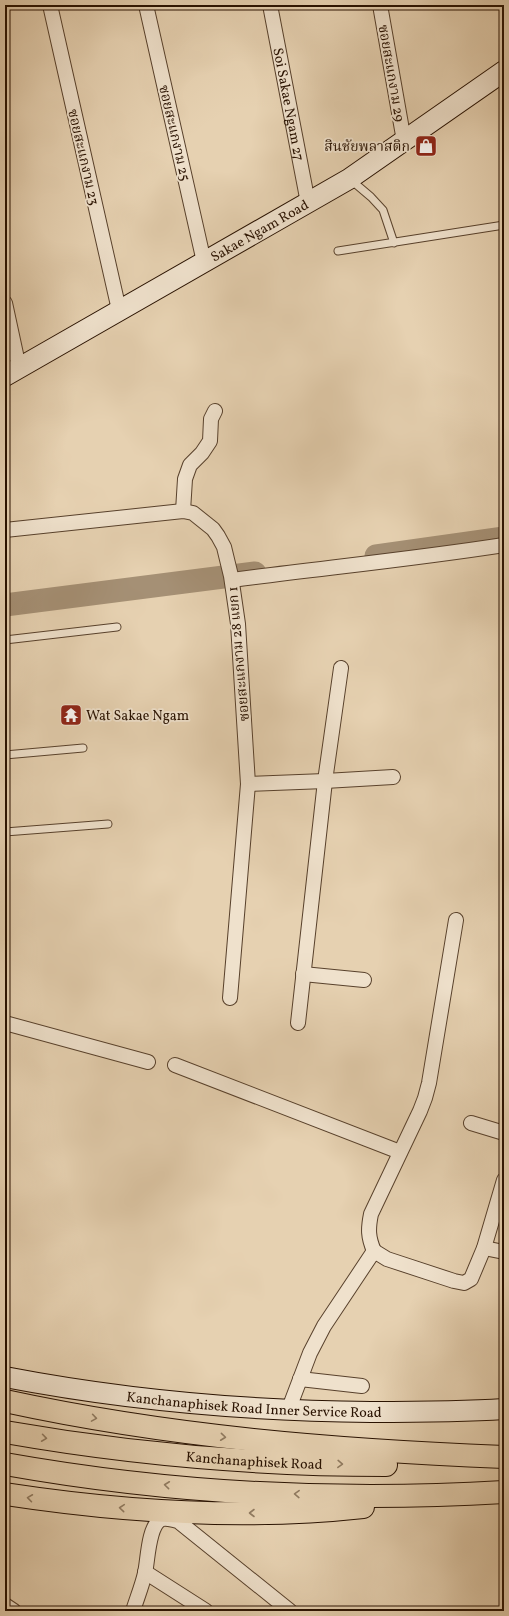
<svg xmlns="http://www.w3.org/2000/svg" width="509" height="1616" font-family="Vollkorn,'Noto Serif Thai',serif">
	<rect width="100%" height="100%" fill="#e6d1b1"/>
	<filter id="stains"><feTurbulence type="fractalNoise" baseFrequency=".005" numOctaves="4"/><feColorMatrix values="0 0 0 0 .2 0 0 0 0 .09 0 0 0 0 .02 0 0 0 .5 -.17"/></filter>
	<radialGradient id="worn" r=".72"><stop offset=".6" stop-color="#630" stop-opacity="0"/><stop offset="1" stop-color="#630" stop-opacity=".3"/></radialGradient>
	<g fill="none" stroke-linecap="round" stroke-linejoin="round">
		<path stroke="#a59075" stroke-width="23" d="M376,556L504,538
			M5,605L255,573"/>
		<g stroke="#58412c" stroke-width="9">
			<path id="lane" d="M351,180L371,197L383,210L394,243
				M338,251L504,225
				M5,640L117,627
				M5,755L83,748
				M5,832L108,824"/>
		</g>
		<g stroke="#58412c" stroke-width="16">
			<g id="street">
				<path d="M50,5L119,310"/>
				<path d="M146,5L204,262"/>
				<path id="s1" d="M270,5L308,203"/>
				<path d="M380,5L404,141"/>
				<path d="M5,303L19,368"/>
				<path d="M183,511L185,479L190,465L202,453L210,441L211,419L215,411"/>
				<path d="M5,530L183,511L193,513L213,529L218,536L224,547L231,576L238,624L248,784L230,998"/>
				<path d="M232,580C323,568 414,559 504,545"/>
				<path d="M248,784L325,781L393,777"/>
				<path d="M303,974L364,980"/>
				<path d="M5,1023L148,1062"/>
				<path d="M298,1023L325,781L341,668"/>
				<path d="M175,1065L400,1152"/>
				<path d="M471,1123L504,1133"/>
				<path d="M484,1248L504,1252"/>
				<path d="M374,1251C368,1237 368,1229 371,1214L420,1111L425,1098L429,1083L456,920"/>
				<path d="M300,1379L362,1386"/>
				<path d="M288,1411L310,1353L324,1326L374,1251L387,1259L454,1281L464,1283L471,1279L484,1248L504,1180"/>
				<path d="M145,1572L206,1611"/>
				<path d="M5,1605L14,1611"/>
				<path d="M133,1611C137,1598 142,1586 145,1573C148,1560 148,1528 160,1520C165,1517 172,1520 178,1521L290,1611"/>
			</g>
		</g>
		<g stroke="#281100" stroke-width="22">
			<g id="secondary">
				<path id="s2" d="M5,376L349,179L504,71"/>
				<path id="s3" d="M5,1377C125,1400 249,1411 371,1412C415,1412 460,1412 504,1409"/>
			</g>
		</g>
		<g stroke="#281100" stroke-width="24">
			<g id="highway">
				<path d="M5,1401C171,1437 334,1450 504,1457"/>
				<path id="s4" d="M5,1432C130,1454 259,1465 386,1465"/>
				<path d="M5,1464C168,1493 339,1502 504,1492"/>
				<path d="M5,1494C123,1512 244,1520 363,1507"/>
			</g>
		</g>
		<use href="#lane" stroke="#efe1cc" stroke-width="7"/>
		<use href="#street" stroke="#efe1cc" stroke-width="14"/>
		<use href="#secondary" stroke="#efe1cc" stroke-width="20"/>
		<use href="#highway" stroke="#e6d1b1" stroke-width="22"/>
	</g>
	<defs><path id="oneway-chevron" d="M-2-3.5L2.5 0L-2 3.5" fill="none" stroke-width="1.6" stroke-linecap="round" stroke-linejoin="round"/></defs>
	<g stroke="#907b61">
		<use href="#oneway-chevron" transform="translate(94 1418) rotate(9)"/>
		<use href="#oneway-chevron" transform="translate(223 1437) rotate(6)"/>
		<use href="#oneway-chevron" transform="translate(44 1438) rotate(8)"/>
		<use href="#oneway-chevron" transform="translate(340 1464) rotate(2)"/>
		<use href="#oneway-chevron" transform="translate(167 1485) rotate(-174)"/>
		<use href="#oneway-chevron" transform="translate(297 1494) rotate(-178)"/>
		<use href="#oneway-chevron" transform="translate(30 1498) rotate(-172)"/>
		<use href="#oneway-chevron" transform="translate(122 1508) rotate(-175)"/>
		<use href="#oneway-chevron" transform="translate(252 1513) rotate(-180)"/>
	</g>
	<defs>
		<g id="shop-square" transform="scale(1.15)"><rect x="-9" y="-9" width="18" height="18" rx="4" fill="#8f2418" stroke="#efe1cc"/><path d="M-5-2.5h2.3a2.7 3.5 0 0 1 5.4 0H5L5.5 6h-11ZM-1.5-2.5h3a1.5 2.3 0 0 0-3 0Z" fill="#fff"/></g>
		<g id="temple-square" transform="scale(1.15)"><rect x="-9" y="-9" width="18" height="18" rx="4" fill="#8f2418" stroke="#efe1cc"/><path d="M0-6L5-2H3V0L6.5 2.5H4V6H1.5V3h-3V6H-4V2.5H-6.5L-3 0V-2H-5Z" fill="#fff"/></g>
	</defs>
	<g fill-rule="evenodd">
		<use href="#shop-square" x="426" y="146"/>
		<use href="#temple-square" x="71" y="715"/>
	</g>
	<g text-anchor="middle" stroke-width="3.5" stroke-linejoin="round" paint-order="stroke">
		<g font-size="14" fill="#281100" stroke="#efe1cc">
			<text transform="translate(392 73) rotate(80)" y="5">ซอยสะแกงาม 29</text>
			<text dy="5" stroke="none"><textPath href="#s1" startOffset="101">Soi Sakae Ngam 27</textPath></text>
			<text transform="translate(175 133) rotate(77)" y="5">ซอยสะแกงาม 25</text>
			<text transform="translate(84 157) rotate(77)" y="5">ซอยสะแกงาม 23</text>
			<text dy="5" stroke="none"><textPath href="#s2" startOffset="293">Sakae Ngam Road</textPath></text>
			<text transform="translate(238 654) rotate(-95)" y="5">ซอยสะแกงาม 28 แยก 1</text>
			<text dy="5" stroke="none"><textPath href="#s3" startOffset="251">Kanchanaphisek Road Inner Service Road</textPath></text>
			<text dy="5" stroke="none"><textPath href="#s4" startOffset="251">Kanchanaphisek Road</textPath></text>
		</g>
		<g font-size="14" fill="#281100" stroke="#efe1cc" text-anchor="end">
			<text x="410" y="151">สินชัยพลาสติก</text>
			<text x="86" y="720" text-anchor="start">Wat Sakae Ngam</text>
		</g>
	</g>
	<rect width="509" height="1616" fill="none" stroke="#e6d1b1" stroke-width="20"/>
	<rect x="6" y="6" width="497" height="1604" fill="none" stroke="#281100" stroke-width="2"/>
	<rect x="10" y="10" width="489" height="1596" fill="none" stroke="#281100"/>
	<rect width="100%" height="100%" filter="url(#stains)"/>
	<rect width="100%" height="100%" fill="url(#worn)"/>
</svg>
